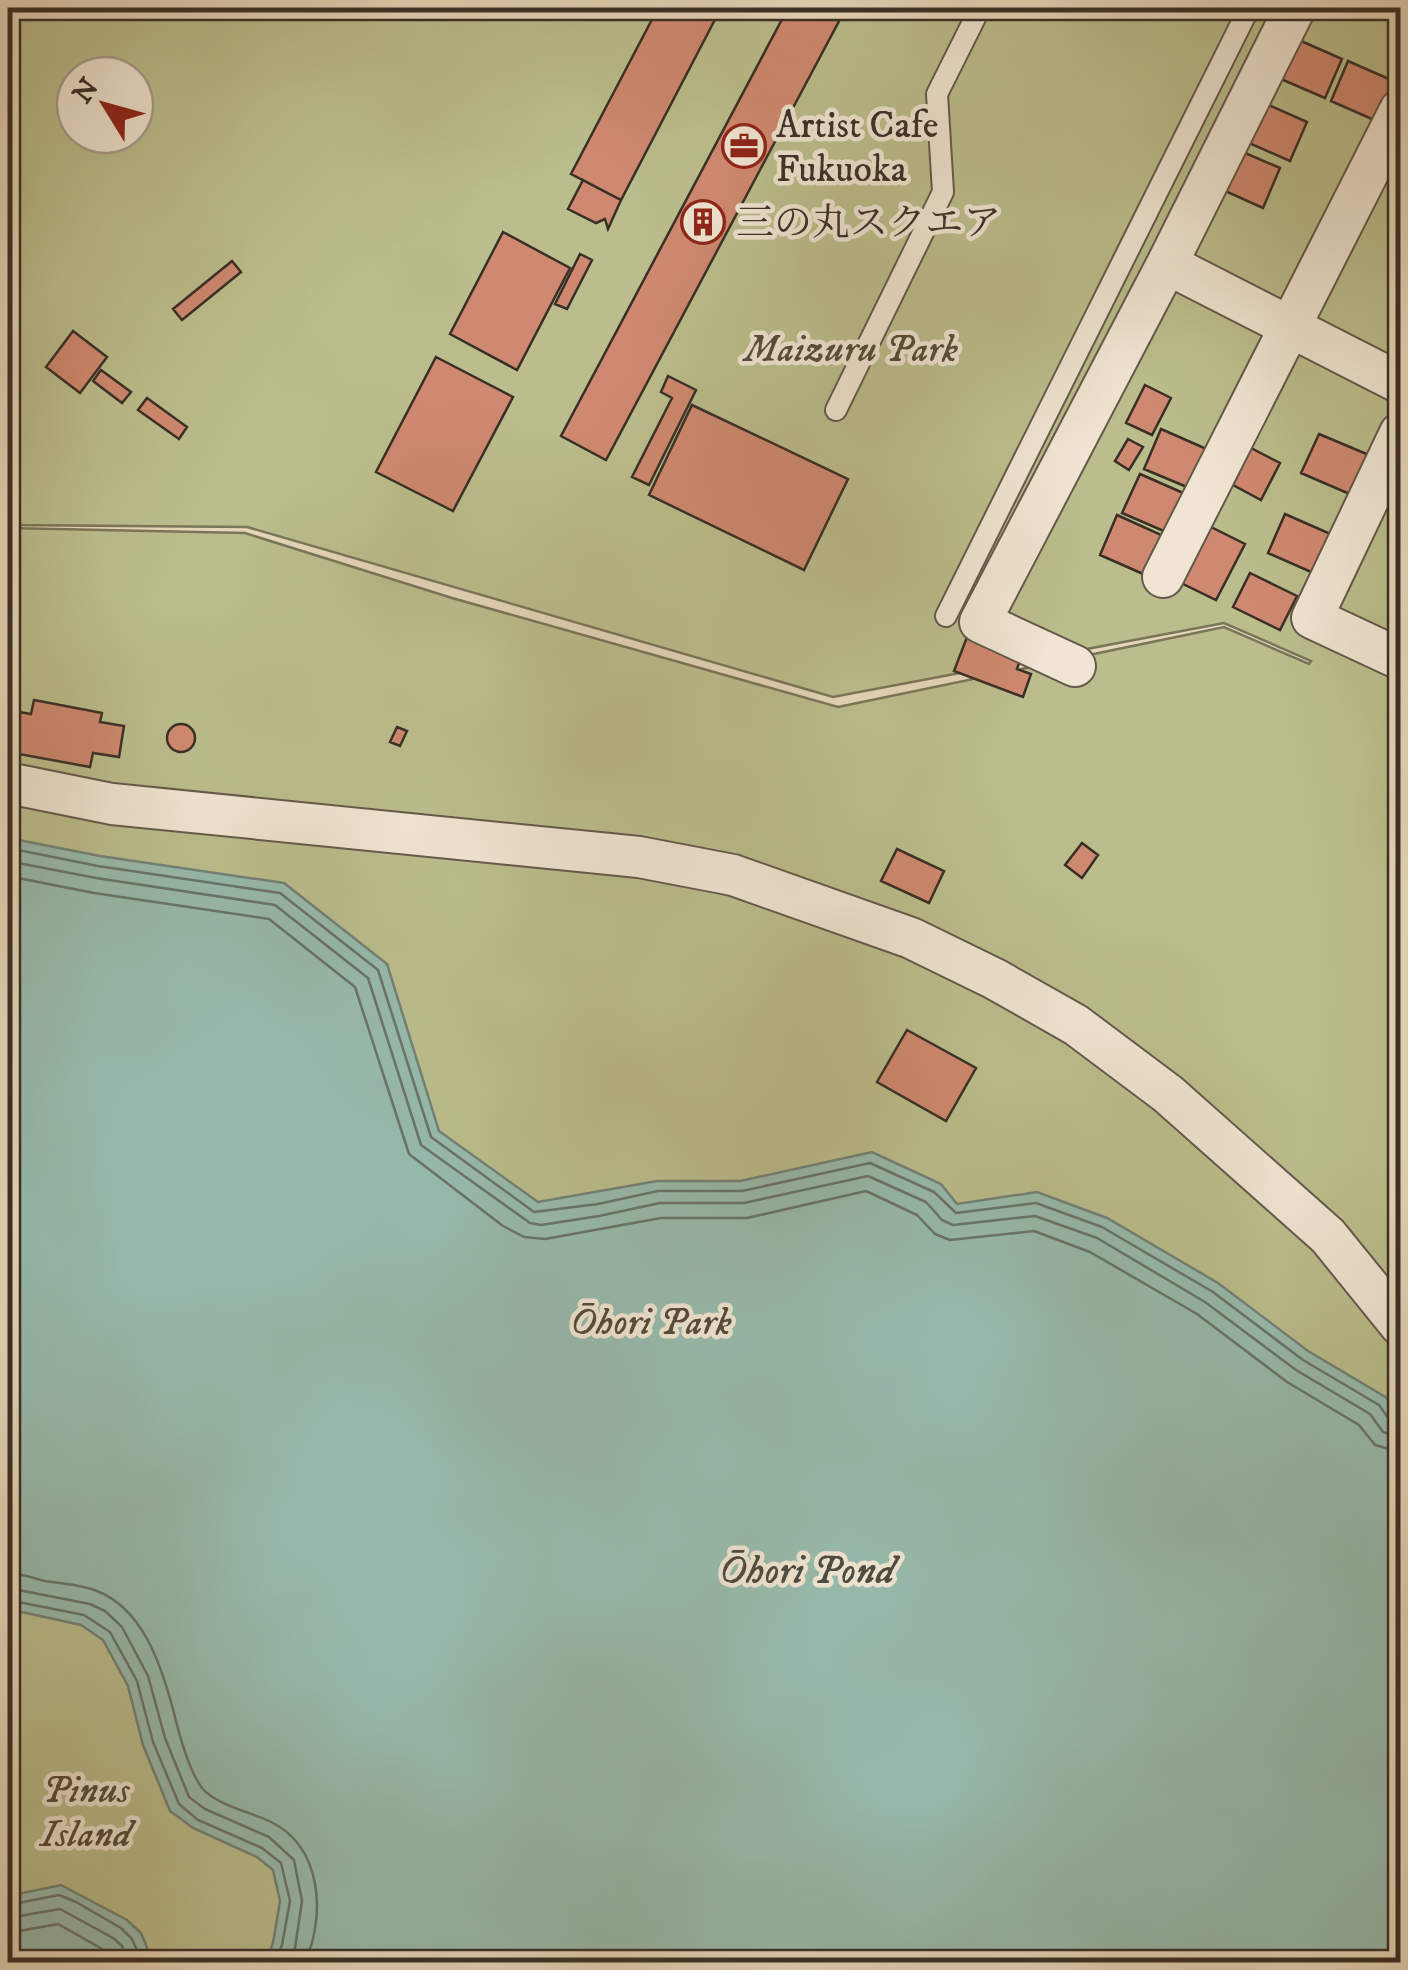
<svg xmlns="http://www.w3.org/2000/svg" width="1408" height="1970" font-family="'IM FELL DW Pica','Noto Serif JP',serif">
	<rect width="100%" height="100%" fill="#e6d7ba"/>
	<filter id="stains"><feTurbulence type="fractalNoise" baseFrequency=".002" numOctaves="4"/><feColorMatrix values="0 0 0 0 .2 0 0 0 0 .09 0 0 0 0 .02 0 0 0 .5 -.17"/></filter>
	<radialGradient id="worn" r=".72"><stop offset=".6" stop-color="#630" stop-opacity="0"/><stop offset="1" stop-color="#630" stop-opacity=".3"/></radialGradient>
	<path fill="#bbbd8c" stroke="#7a765a" stroke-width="2.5" fill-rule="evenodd" d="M8,8H1400V1962H8V528L245,533L452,598L838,707L1224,627L1309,664L1311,661L1224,623L833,697L247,527L8,525ZM75,75H135V135H75Z"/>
	<path fill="#97baac" stroke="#728277" stroke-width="2.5" d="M8,838L100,856L284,883L387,964L439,1131L538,1202L657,1181H740L872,1152L941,1184L957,1204L1037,1192L1107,1218L1218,1283L1308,1351L1387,1398L1400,1422V1962H266L273,1943L280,1901L273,1870L257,1857L193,1828L170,1811L143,1745L128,1686L103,1640L81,1625L8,1609Z
		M61,1885L127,1920L141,1933L153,1962H8V1896Z"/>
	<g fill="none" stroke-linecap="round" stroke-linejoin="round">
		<path stroke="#68746a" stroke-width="2.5" d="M8,848L98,866L280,893L378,970L431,1137L534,1212L598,1204L658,1191H742L870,1163L934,1192L956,1213L1036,1203L1102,1227L1213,1292L1303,1360L1379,1405L1391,1422L1400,1424
			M8,861L96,878L275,905L368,978L421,1145L530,1223L541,1225L599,1216L660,1203H744L868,1176L926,1202L942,1220L953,1225L1035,1216L1097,1238L1205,1302L1296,1370L1370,1414L1383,1432L1400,1437
			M8,876L94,893L269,919L355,987L409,1154L503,1226L524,1237L545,1239L661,1218H747L866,1191L917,1215L935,1234L950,1240L1034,1231L1090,1252L1197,1314L1287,1382L1359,1425L1375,1445L1400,1452
			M8,1573C21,1573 32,1578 45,1581C62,1584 81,1584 97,1591C143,1609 161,1665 173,1709C178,1730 189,1771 202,1788C216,1805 251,1812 271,1822C322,1847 326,1915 305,1962
			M8,1588L90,1604L105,1611L122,1627L148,1676L165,1738L189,1797L205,1809L269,1837L294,1860L302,1901L295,1948L288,1962
			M8,1600L84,1615L110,1632L137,1681L153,1742L179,1804L198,1820L262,1848L281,1863L290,1901L282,1945L275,1962
			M8,1905L59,1895L76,1902L121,1928L132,1939L142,1962
			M8,1918L60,1909L113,1938L122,1946L128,1962
			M8,1933L58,1924L104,1950L112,1962"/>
	</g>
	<path fill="#cf8970" stroke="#3a2f27" stroke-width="2.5" d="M658,8H721L621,200L571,174Z
		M788,8H846L606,460L561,436Z
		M1292,37L1342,59L1325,98L1274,76Z
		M1348,61L1398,83L1381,123L1331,101Z
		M1257,100L1307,122L1290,161L1240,139Z
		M1229,146L1280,168L1263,208L1212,185Z
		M583,180L621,200L608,229L605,219L596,223L568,209Z
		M503,232L570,268L517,370L450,334Z
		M580,254L592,260L567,309L555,304Z
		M232,261L241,272L182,320L173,309Z
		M73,331L107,357L80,393L46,367Z
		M436,357L513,397L453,511L376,472Z
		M101,370L131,392L122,403L93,381Z
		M668,376L696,390L649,485L632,477L672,398L661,392Z
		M1145,385L1171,398L1152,435L1126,423Z
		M147,398L187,427L179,439L138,410Z
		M692,405L848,479L804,570L649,495Z
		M1161,429L1211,451L1194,490L1144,469Z
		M1319,434L1369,455L1352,495L1301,473Z
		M1128,439L1143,447L1129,470L1115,461Z
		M1251,448L1280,463L1261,500L1233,485Z
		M1140,474L1190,496L1173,535L1122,513Z
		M1285,514L1335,536L1318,575L1268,553Z
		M1117,515L1168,538L1150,577L1100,555Z
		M1205,524L1245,544L1216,600L1177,581Z
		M1250,573L1297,596L1280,630L1233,607Z
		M967,637L1021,657L1017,669L1031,674L1023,697L954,671Z
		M34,700L102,713L100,722L124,726L119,757L93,753L90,767L8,752V710L31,714Z
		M167 738a14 14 0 1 1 28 0a14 14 0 1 1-28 0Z
		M397,727L407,731L400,746L390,742Z
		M1082,843L1098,855L1082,878L1065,865Z
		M897,849L944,871L929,903L881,881Z
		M907,1030L976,1068L946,1121L877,1082Z"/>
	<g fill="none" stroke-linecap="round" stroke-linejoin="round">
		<g stroke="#65594c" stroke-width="24">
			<path id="lane" d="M836,410L943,192L937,94L980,8
				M946,616L1249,8"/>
		</g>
		<g stroke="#65594c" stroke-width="44">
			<path id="street" d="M1167,264L1400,383
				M1400,433L1312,618L1400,659
				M1163,577L1400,110
				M1075,666L980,622L1167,264L1295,8
				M8,783L112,804L639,857L733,875L911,938L995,979L1076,1025L1168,1094L1328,1236L1400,1325"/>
		</g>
		<use href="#lane" stroke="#efe5d2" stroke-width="20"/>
		<use href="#street" stroke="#efe5d2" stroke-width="40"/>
	</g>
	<defs>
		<g id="office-ring" transform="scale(2.25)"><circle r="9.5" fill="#efe5d2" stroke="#8f2418" stroke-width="1.5"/><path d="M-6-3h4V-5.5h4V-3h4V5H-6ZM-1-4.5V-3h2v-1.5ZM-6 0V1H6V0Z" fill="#8f2418"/></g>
		<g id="building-ring" transform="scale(2.25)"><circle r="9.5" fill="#efe5d2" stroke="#8f2418" stroke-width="1.5"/><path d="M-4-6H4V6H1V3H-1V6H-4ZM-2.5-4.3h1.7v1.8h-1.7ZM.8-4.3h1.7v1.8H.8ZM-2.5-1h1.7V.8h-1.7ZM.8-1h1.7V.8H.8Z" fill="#8f2418"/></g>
	</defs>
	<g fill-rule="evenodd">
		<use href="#office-ring" x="744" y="146"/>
		<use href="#building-ring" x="703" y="222"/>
	</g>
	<g text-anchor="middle" stroke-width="9" stroke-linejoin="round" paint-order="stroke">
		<g font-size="38" fill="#3a2f27" stroke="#efe5d2" text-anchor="start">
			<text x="776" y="137">Artist Cafe<tspan x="776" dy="44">Fukuoka</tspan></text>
			<text x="736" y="235">三の丸スクエア</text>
		</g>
		<g font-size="38" font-style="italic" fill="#544b3b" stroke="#efe5d2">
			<text x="851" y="361">Maizuru Park</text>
			<text x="651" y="1334">Ōhori Park</text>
			<text x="86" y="1802">Pinus<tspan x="86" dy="44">Island</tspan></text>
		</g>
		<g font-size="40" font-style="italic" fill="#4d4b42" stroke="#efe5d2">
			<text x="807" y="1583">Ōhori Pond</text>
		</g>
	</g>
	<rect width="1408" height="1970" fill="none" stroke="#e6d7ba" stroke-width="40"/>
	<rect x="10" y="10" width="1388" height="1950" fill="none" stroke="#3a2f27" stroke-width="5"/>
	<rect x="20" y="20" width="1368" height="1930" fill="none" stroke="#3a2f27" stroke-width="2.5"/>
	<g transform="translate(105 105) rotate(307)"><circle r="48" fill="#efe5d2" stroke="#a79c8e" stroke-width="2.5"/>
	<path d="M0-8L18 38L0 25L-18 38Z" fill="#8f2418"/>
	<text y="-15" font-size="28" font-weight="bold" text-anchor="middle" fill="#3a2f27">N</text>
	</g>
	<rect width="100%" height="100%" filter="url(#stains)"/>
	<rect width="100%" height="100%" fill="url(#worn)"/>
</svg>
